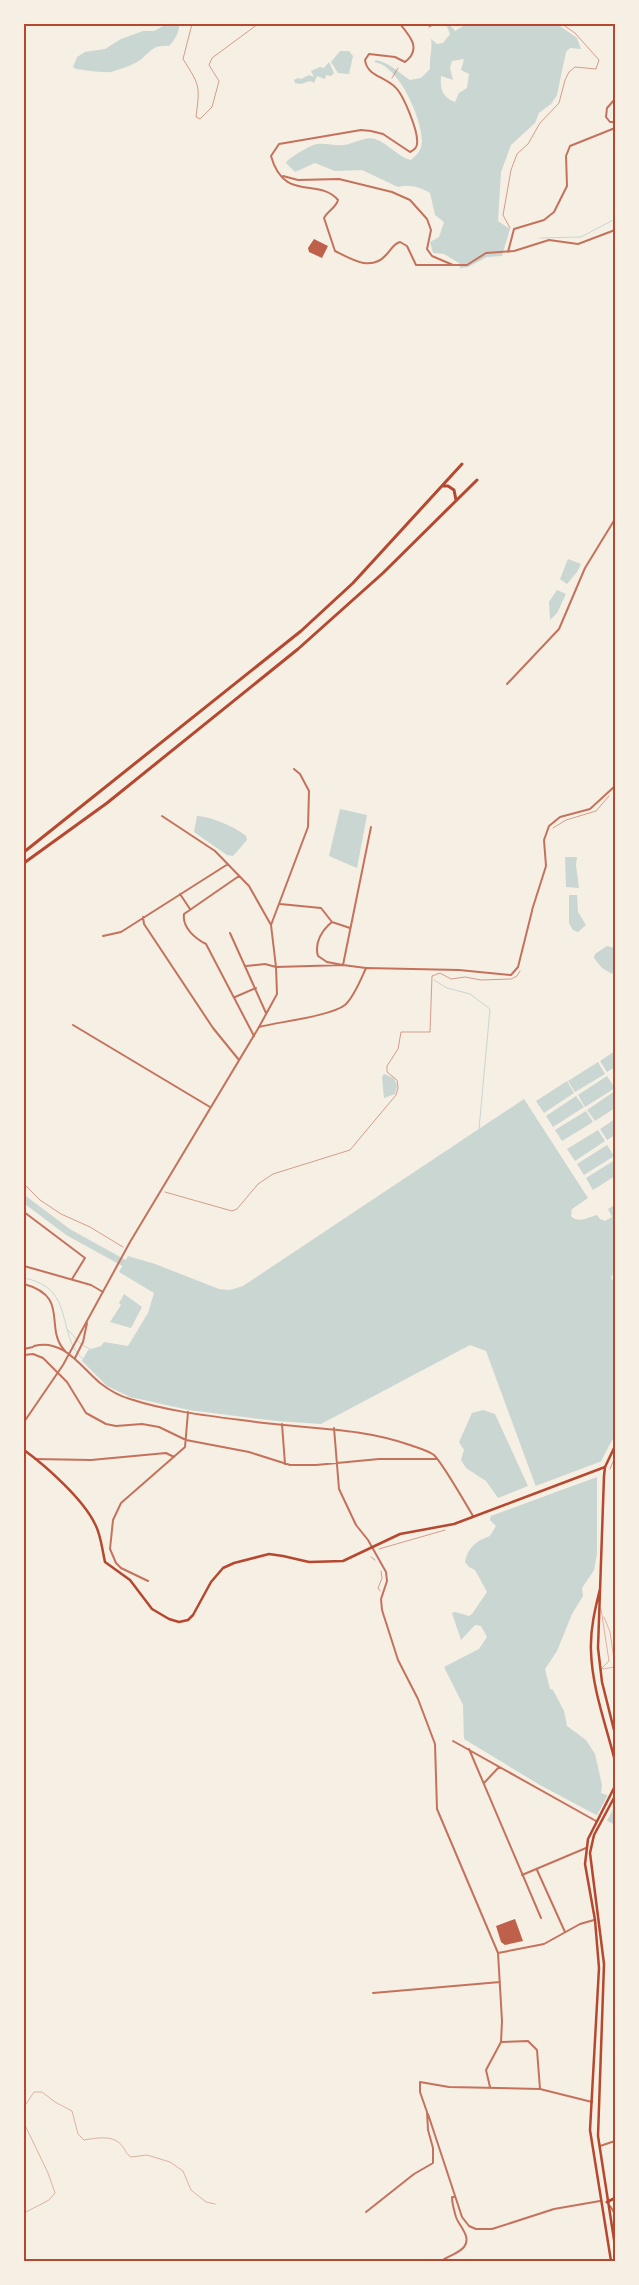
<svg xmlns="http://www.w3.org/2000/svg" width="639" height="2285" font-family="Arial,sans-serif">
	<rect width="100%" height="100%" fill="#f6efe4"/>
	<path fill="#c9d6d2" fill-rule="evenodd" d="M167,24H175L179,26C179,33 174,41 169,46C148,44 150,57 133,64C129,66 115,71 111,72C102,73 85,70 76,69L73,67L77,57L85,52L105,49L121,39L143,31H154Z
		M446,24H449L455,31L467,24H557L577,38L581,49L570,48L566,52L557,95L551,104L539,113L535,123L511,145L501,172L498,221L510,229L502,256L487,257L468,267L460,268L459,263L444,254L433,253L430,242L439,237L444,222L435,215L430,193C420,187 409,184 398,187L362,170L335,171L315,163L295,172L286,163C287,159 312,144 317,144C326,143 335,146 344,145C354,144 365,136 375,139C388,143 399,158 411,160C417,155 422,150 422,141C422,119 399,65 374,62L376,60C390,63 398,72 410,80L421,78L430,69C429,58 433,49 431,39L437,44L443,43L450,34ZM464,59L461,70L469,74L467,88L459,93L455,102C442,97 440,89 441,76L453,80L450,68L452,61Z
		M340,51H349L353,56L349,74L338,73L331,62Z
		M329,62L334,73L331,76L326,75L325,79L317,76L314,83L310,81L301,84L295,83L294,80L298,78L301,79L309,75L314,77L311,71L320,67L324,68Z
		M568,559L581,564L577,572L567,584L560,579Z
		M557,590L566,594L557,613L550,620L549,602Z
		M340,809L367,815L357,868L329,856Z
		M197,816C210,816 237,828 246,836L247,840L233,856L227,855L194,832Z
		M565,857H577L576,865L579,888L566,887Z
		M569,895H577L578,912L586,925L578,932L573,930L569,923Z
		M607,946L615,948V968L612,974L602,968L594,958L595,954Z
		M615,1051V1067L607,1072L600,1061Z
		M598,1062L605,1074L575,1092L568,1081Z
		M384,1074L394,1078L397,1086L395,1094L384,1098L382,1077Z
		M607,1076L615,1088L585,1107L578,1095Z
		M567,1081L574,1093L544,1113L536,1101Z
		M615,1091V1108L595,1121L587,1110Z
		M576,1096L584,1107L553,1127L546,1116Z
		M524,1099L588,1198L572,1209L571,1216C578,1224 589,1217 597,1215L600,1219L605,1221L612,1217L608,1209L615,1205V1270L611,1278L615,1282V1435L602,1459L597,1477V1554L594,1570L582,1588L583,1596L572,1614L557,1651L545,1669L550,1689L553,1690L564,1711L567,1726L586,1740L595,1754L602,1785L601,1793L615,1798V1825L540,1785L464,1739L463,1705L444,1667L479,1649L487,1637L481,1626L475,1625L461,1640L452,1613L455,1612L469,1616L472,1614L487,1592L475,1570L469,1567L465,1562C468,1547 476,1541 490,1536L496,1526L490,1520L491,1514L539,1495L486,1351L470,1345L321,1424L277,1421L189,1410L130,1397L107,1386L82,1361L88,1350L101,1346L104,1342L128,1346L148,1313L154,1293L119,1272L128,1256L155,1264L219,1289L230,1290L243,1286Z
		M586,1111L593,1122L562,1141L555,1130Z
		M615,1119V1135L607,1140L600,1129Z
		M598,1130L605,1141L575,1161L567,1149Z
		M607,1145L614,1156L584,1175L577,1164Z
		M615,1160V1176L593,1190L586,1178Z
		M124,1294L142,1307L131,1328L110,1322L121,1305L119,1303Z
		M483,1410L495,1414L528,1486L498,1498L486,1481L466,1468L461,1460L464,1450L459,1442L472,1413Z"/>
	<path fill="#f6efe4" d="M602,1461L598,1472L601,1471V1474L597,1477L488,1517L490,1512L536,1495L533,1487Z
		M609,1793L615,1796V1805L606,1823L596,1817Z"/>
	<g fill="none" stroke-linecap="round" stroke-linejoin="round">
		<path stroke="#c9d6d2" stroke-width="1" d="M540,238L581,237L615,219
			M434,980L447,988L470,994L490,1009L479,1129
			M24,1278C77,1288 55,1335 83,1359
			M68,1330L81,1344L90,1349"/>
		<path stroke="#c9d6d2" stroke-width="7" d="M24,1199L68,1232L124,1263"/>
	</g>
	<path fill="#bf614a" d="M314,239L328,246L322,258L309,252L308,248Z
		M515,1919L523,1941L505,1945L501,1942L496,1926Z"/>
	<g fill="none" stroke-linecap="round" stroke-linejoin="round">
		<path stroke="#b5482f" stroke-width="0.5" d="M192,24L183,59C200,86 200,85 196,117L200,119L212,107L219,81L209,65L212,58L258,24
			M392,78L398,68
			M510,228L503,215L511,170L517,154L528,144L540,123L559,103L565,80L569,72L575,67L596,69L599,60L575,33L562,24
			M553,828L566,820L596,811L609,796
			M24,1184L40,1200L61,1214L90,1227L123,1247
			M165,1192L232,1211L237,1209L258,1184L273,1174L350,1150L396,1095L398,1088L397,1080L387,1072V1066L398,1049L401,1032H430L432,976L440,973L451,979L465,977L481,980L511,979L517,976L520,971
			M610,1469L615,1457
			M379,1549L445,1530
			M371,1557L375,1560
			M380,1591L378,1588L382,1578L381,1571"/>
		<path stroke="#c5725c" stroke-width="0.5" d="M601,1609L609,1661L602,1668
			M604,1617L610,1632L615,1666
			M602,1669L615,1667
			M24,2107L34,2092H42L55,2102L72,2111L78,2134L84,2140C97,2138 114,2134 123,2147C126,2151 126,2154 131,2157L147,2155L170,2162L183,2171L191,2190L206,2202L215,2204
			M24,2123L48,2173L55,2193L49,2200L24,2213"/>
		<path stroke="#c5725c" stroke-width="1" d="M429,27L435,24"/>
		<path stroke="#c5725c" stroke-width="2" d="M400,24C410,36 422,49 405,62L395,57L369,54L365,60C367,76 384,76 395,87C403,94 419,132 417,144C417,148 414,150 410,152L383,134L371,131L361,130L279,144L271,156C284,203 319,177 338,200C336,208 328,210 324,218L335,251C351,259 371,272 386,255C391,250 393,244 400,242L407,246L416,265H467L486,253L514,251L549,240L578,244L615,230
			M615,99L607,108L606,117L610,122H615
			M283,176L298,180L339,179L392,192L410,200L427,219L431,230L427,249L432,256L453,265
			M508,252L514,229L544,220L554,212L567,186L566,156L570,146L615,128
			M507,684L559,629L585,568L615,519
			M162,816L215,851L249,886L271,925
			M239,876L184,914C182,928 196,939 206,944L254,1036
			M180,894L190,909
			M280,904L321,908L332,922
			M532,910L546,866L544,840L549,826L560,817L590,809L615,786
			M143,917L144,924L213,1028L239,1060
			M350,928L332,922C322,930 314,943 318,956L327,962L343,965L371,827
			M230,933L266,1013
			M103,936L121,932L228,864
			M246,966L265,964L276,967L271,925L308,827L309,791L300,774L294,769
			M235,997L256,988
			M73,1025L210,1107
			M259,1027L277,994L276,967L343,965L366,968
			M24,1212L85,1258L72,1279
			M24,1284C71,1297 43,1327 65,1351
			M24,1349L33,1347
			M24,1355L33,1354L43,1358L67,1382L86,1413L106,1424L116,1426L142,1424L159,1427L186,1440L249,1452L290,1465H316L379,1459H437
			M282,1424L285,1464
			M334,1428L339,1489L356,1525L368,1540L386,1572L387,1581L381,1599L382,1610L398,1660L418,1699L435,1744L437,1809L498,1953L502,2021L501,2042L486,2070L490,2087
			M35,1459L91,1460L166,1453L174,1457
			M148,1581L121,1568L116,1563L110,1549L113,1520L121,1503L185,1447L188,1412
			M453,1741L596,1821
			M469,1749L541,1918
			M484,1783L499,1767
			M537,1870L565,1932
			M522,1875L586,1848
			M498,1953L544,1944L580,1924L594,1920
			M373,1993L500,1982
			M501,2042L528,2041L537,2050L540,2089
			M428,2114L462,2217L469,2226L476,2229H492L554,2209L600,2201
			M600,2146L615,2141
			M366,2212L414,2174L433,2163V2148L428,2130L427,2112L420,2092V2082L449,2087L540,2089L592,2102
			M443,2260C449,2256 459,2253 464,2247C472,2237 459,2226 456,2217C454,2210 452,2204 452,2197H455"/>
		<path stroke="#c5725c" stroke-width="2" d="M24,1266L91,1285L103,1292
			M34,1346C63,1338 81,1367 100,1383C109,1390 119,1396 130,1399C173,1413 219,1417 264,1423C314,1429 362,1428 410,1445C418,1448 427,1450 434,1455C442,1463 466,1504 473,1516
			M75,1358L83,1342L87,1323
			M24,1422L63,1365L130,1242L259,1027C278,1022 331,1016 345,1005C354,997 361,979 366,968L459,970L511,975L518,967L532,911
			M610,2206L615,2214"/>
		<path stroke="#b5482f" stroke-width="2.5" d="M24,1450C46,1466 83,1499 95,1524C101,1535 102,1549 105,1562L130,1580L152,1609L169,1619L179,1622L188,1620L193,1615L211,1582L223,1568L234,1563L269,1554L283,1556L309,1562L343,1561L400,1534L454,1524L605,1467"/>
		<path stroke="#b5482f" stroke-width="2.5" d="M615,1446L605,1467L604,1476L598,1648L602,1682L615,1734
			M600,1589C595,1609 590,1630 591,1651C592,1688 606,1725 615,1761
			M615,1796L594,1835L590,1853L604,1964L598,2136L615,2246
			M611,2261L590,2130L599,1968L595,1920L585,1864L588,1839L615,1786"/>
		<path stroke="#b5482f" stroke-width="3" d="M607,2202L615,2198"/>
		<path stroke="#b5482f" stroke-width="3" d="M442,486H448L454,490L456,500
			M24,852L301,631L353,583L462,464
			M24,863L107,803L298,649L383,573L477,480"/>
	</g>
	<rect width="639" height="2285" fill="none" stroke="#f6efe4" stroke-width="50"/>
	<rect x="25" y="25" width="589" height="2235" fill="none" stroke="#b5482f" stroke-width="2"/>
</svg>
